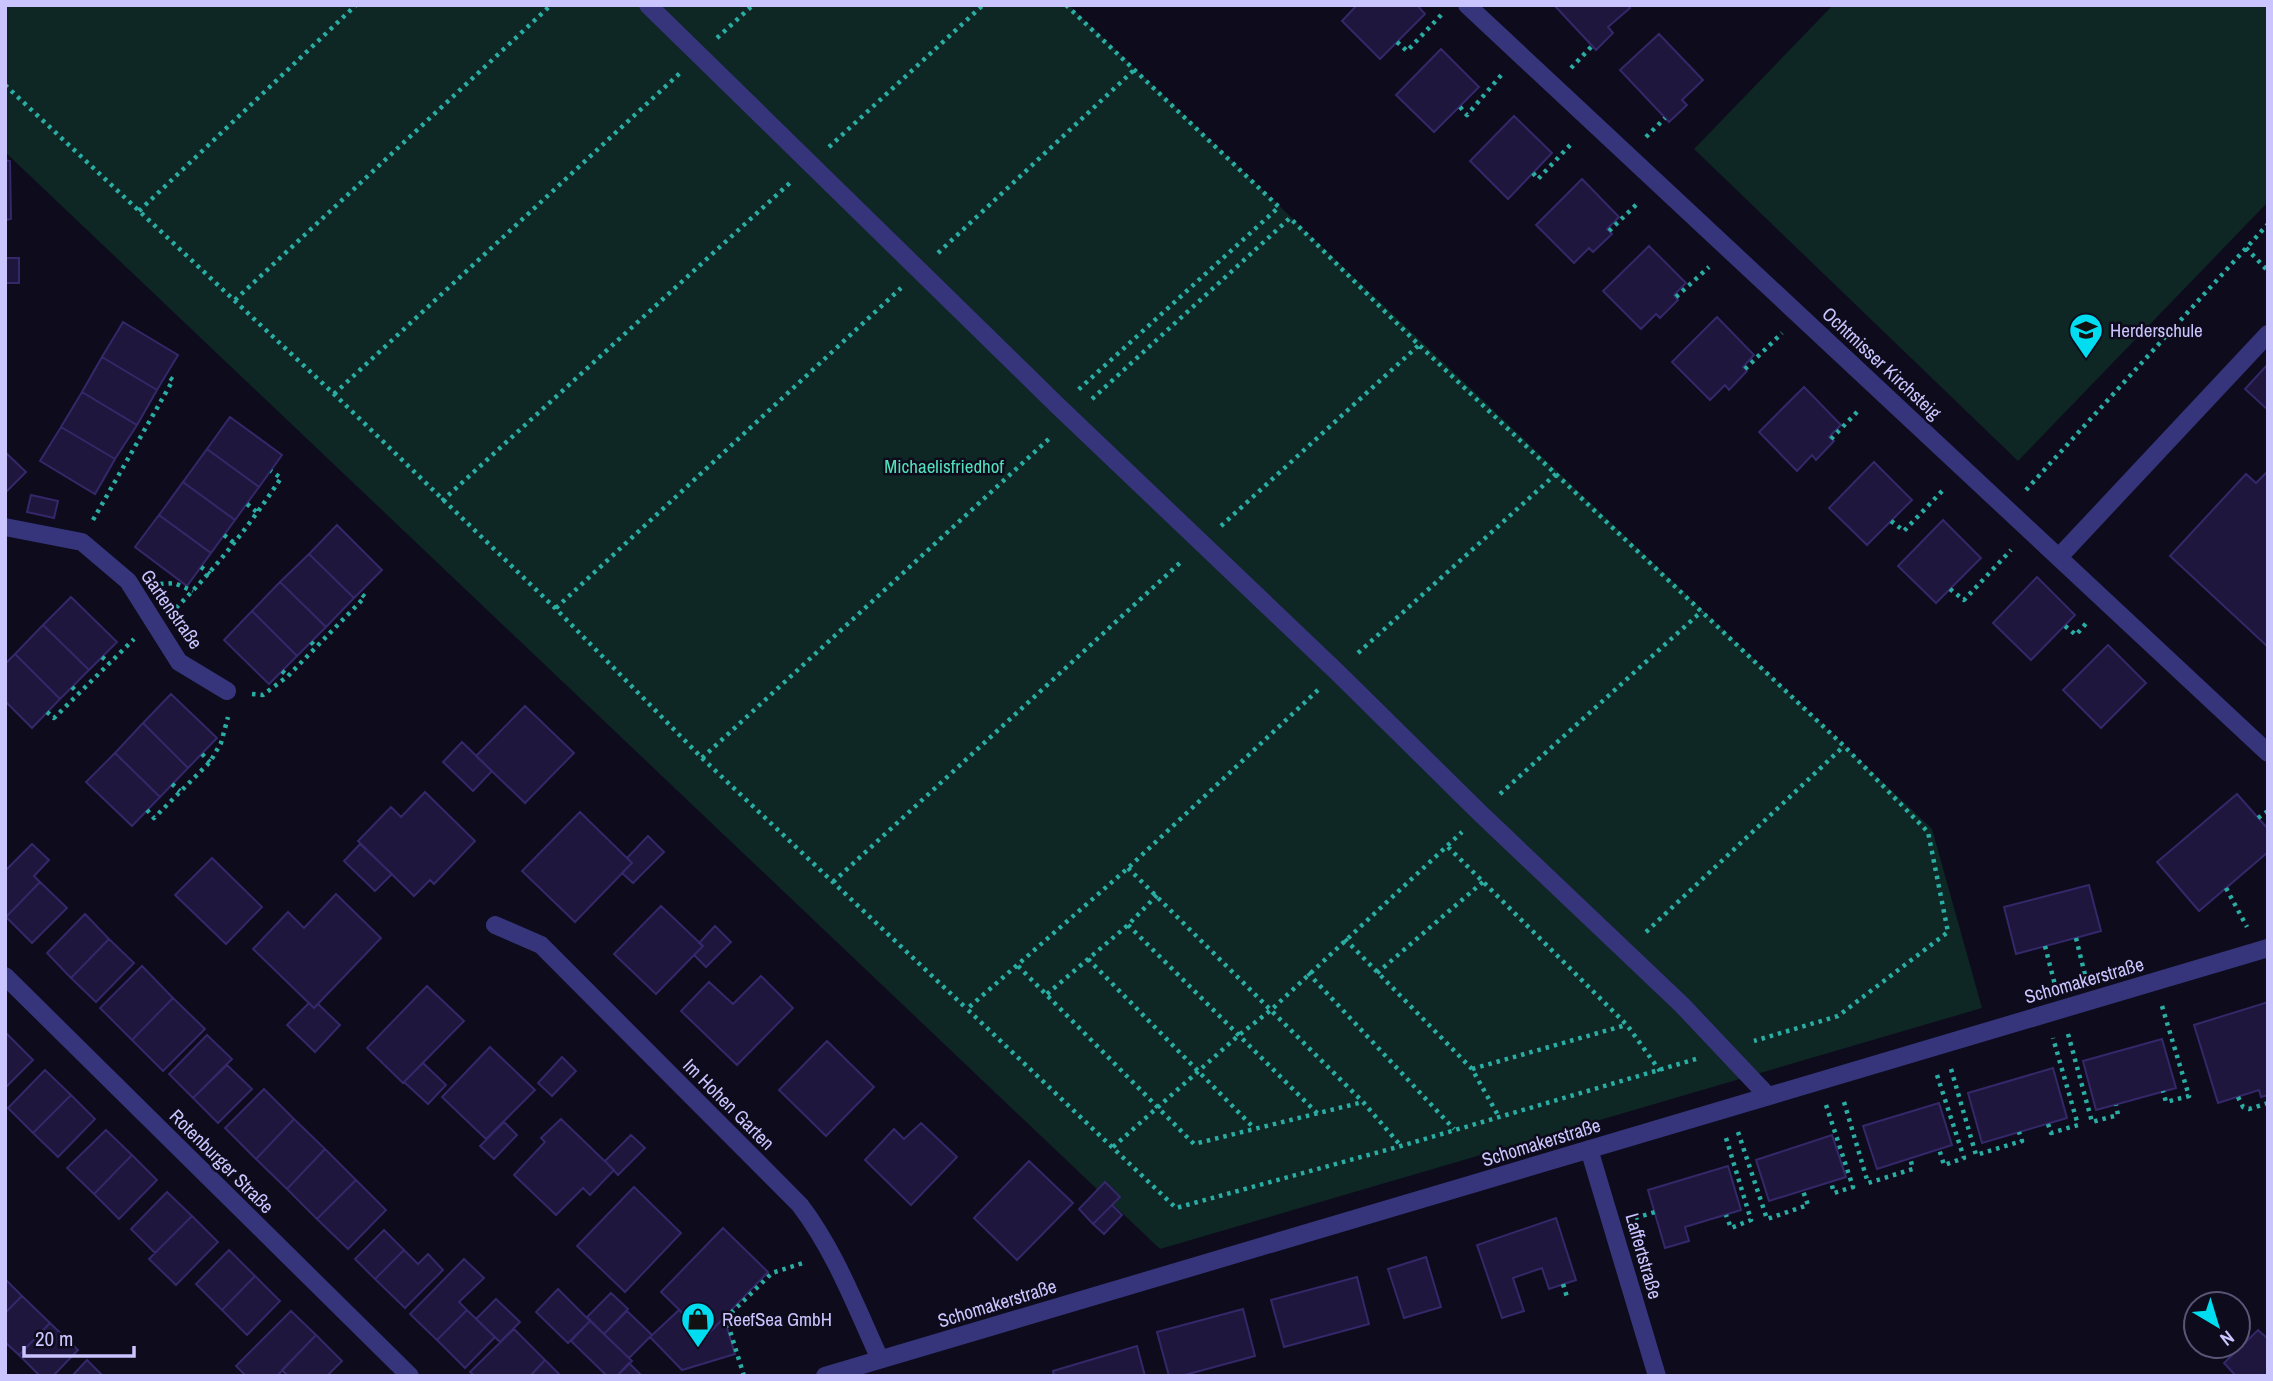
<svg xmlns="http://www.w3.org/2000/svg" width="2273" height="1381" font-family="'Archivo Narrow',sans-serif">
	<rect width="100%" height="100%" fill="#0d0b1c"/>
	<path fill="#0e2624" d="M5,5H1069L1932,829L1982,1008L1160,1249L5,152Z
		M1833,5H2268V202L2018,461L1694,149Z"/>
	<path fill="#1e163d" stroke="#342869" stroke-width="2" d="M1357,5H1417L1425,14L1380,59L1342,21Z
		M1554,5H1627L1630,8L1608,27L1613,33L1596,50Z
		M1659,34L1703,80L1682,100L1687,105L1669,122L1620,70Z
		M1441,49L1479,87L1434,132L1396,95Z
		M1514,116L1552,153L1508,199L1470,161Z
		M5,160L10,161L11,219L5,220Z
		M1582,179L1619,217L1607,229L1612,234L1593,252L1589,248L1574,263L1536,225Z
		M1649,246L1686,283L1674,295L1678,300L1660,318L1656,314L1641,329L1603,291Z
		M5,258H19V283H5Z
		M1717,317L1754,355L1743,367L1747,371L1729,390L1725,385L1710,400L1672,362Z
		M123,322L178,355L157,390L102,357Z
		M102,357L157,390L137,425L82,392Z
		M2268,364V410L2245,389Z
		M1804,387L1841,425L1829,437L1834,441L1816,460L1812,455L1797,471L1759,432Z
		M82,392L137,425L115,459L61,427Z
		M230,417L282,455L259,487L207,449Z
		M61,427L115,459L95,494L40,461Z
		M207,449L259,487L235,520L183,482Z
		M5,452L26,472L5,493Z
		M1874,462L1912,500L1867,545L1829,508Z
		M2268,471V647L2170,556L2246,474L2256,483Z
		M183,482L235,520L211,553L159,515Z
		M31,495L58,501L54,518L27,512Z
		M159,515L211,553L187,586L135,547Z
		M1943,520L1981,558L1936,603L1898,566Z
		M337,525L382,570L354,598L309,554Z
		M309,554L354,598L326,627L280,582Z
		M2037,577L2075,615L2031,660L1993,623Z
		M280,582L326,627L297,656L252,611Z
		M71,597L117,642L89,670L43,625Z
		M252,611L297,656L269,684L224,640Z
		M43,625L89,670L60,699L15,654Z
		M2108,645L2146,683L2101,728L2063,690Z
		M15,654L60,699L32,728L5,701V664Z
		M171,694L217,738L188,768L143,723Z
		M525,706L574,753L525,803L476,756Z
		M143,723L188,768L160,797L115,753Z
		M462,742L492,771L473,791L443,762Z
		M115,753L160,797L132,826L86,782Z
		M425,792L475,841L434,884L430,880L414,896L358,841L391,807L401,817Z
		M2237,794L2268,829V852L2199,911L2157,862Z
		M580,812L632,863L575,922L522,871Z
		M648,836L664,852L633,883L622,873L632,863L627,858Z
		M32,844L49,860L34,876L40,882L6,917L5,871Z
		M360,844L392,874L375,891L344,861Z
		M212,858L262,907L226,944L175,895Z
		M40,882L67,908L32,943L6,917Z
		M2089,885L2101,931L2016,954L2004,907Z
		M336,894L381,938L314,1008L253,949L288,912L304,928Z
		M661,906L703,946L656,994L614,954Z
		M85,914L109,939L71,978L47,953Z
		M715,926L731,942L706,967L694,955L703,946L699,943Z
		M109,939L134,963L96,1002L71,978Z
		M142,966L173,998L132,1040L100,1008Z
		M761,976L793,1008L737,1065L681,1011L709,982L733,1004Z
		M427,986L464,1021L403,1083L367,1048Z
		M173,998L205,1029L163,1071L132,1040Z
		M2268,1002V1095L2261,1097L2259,1090L2218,1103L2194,1025Z
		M309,1003L314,1008L318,1004L340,1025L315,1052L287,1025Z
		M7,1034L33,1060L5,1088V1036Z
		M207,1035L232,1059L193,1098L169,1074Z
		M2162,1039L2176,1088L2096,1110L2083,1061Z
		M827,1041L874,1087L826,1136L779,1090Z
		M490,1047L535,1090L486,1139L442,1097Z
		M562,1057L576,1071L552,1096L538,1083Z
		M423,1063L446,1085L428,1104L404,1082Z
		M227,1065L252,1089L218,1123L193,1098Z
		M2053,1068L2067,1118L1982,1143L1968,1093Z
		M45,1070L71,1095L33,1133L8,1108Z
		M264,1089L294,1119L256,1159L225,1128Z
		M71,1095L95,1119L58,1157L33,1133Z
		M1939,1103L1952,1145L1877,1169L1863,1126Z
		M294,1119L325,1149L287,1189L256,1159Z
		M561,1119L614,1170L590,1195L583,1188L556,1215L514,1175L545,1142L541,1138Z
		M504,1122L517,1135L494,1159L480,1146Z
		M921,1123L957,1157L911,1205L865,1160L894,1129L904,1139Z
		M106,1130L132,1155L94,1194L67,1168Z
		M631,1135L645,1148L618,1175L605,1161Z
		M1832,1135L1846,1177L1769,1201L1756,1160Z
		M325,1149L356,1180L317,1219L287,1189Z
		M132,1155L157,1180L119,1219L94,1194Z
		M1029,1161L1073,1203L1017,1260L974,1218Z
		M1728,1166L1741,1210L1685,1227L1689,1241L1665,1248L1648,1190Z
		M356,1180L386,1210L348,1249L317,1219Z
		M1105,1182L1120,1197L1093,1224L1079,1209Z
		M634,1187L681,1233L625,1292L577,1246Z
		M167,1192L192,1216L155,1253L131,1229Z
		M1112,1205L1122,1215L1104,1234L1093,1224Z
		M192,1216L218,1242L176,1285L149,1259Z
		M1556,1218L1576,1280L1549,1289L1542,1268L1513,1278L1524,1311L1502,1318L1477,1245Z
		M723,1228L768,1272L706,1336L661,1292Z
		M384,1230L404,1250L375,1279L355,1259Z
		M229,1250L255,1276L222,1310L196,1284Z
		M404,1250L418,1264L428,1254L443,1270L405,1308L375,1279Z
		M1426,1257L1441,1307L1404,1318L1388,1269Z
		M464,1259L484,1278L459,1302L467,1310L437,1340L410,1314Z
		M255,1276L280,1301L247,1335L222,1310Z
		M1357,1277L1369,1324L1284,1347L1271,1300Z
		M5,1279L22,1296L5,1313Z
		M558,1289L590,1321L568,1343L536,1312Z
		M611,1293L628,1309L604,1334L587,1317Z
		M22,1296L50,1323L19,1355L5,1342V1313Z
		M496,1299L520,1322L500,1342L476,1319Z
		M1243,1309L1255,1356L1181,1376H1169L1157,1332Z
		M467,1310L495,1337L465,1368L437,1340Z
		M679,1310L706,1336L724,1318L735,1354L682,1370L650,1337Z
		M291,1311L316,1335L277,1376H246L236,1366Z
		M627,1311L652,1335L629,1358L604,1334Z
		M590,1321L632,1361L617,1376H607L571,1341Z
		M50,1323L78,1350L53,1376H40L19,1355Z
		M514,1329L545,1360L530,1376H475L470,1372Z
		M2258,1330L2268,1339V1376H2236L2224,1363Z
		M316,1335L342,1361L327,1376H288L282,1370Z
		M1137,1346L1145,1376H1054L1053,1371Z
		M87,1360L103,1376H72Z
		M545,1360L561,1376H530Z
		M629,1363L642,1376H617Z"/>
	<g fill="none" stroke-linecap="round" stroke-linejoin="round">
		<path stroke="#2aaea4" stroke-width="4.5" stroke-dasharray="3.5 5" stroke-linecap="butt" d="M1066,5L1279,207L1078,390
			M717,38L753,5
			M1397,42L1407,51L1443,13
			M1571,68L1592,46
			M5,85L334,394L555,608L702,758L967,1009
			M1460,107L1467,115L1503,73
			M1646,137L1665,118
			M829,147L983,5
			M1533,173L1538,179L1573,142
			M139,211L356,5
			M1609,231L1638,203
			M2246,248L2268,271
			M938,253L1134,70
			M1676,297L1709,267
			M235,300L551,5
			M1745,369L1782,333
			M334,394L680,73
			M1092,399L1290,218L1419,345L1844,746L1928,832L1948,932L1838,1016L1754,1041
			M1831,439L1860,409
			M2026,490L2268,224
			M442,501L792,181
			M247,504L258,513
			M93,520L173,380L166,375
			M1891,521L1904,531L1945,488
			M1221,526L1419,345
			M224,535L234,543
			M201,567L210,574
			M160,584L174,583L193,591
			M1950,589L1964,600L2011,550
			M176,608C216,568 250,525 281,478L271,471
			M556,608L901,288
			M2065,626L2076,635L2089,620
			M311,642L316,647
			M1358,653L1557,473
			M102,657L109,663
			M282,671L288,676
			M72,687L78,693
			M1318,690L1128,868L967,1009L1176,1208L1401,1146L1696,1059
			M252,694L263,695L288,676L365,597L360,593
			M47,712L54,718L134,639
			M202,754L210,762
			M702,758L1052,436
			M172,784L180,791
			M1500,794L1702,611
			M147,810L154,818L210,762L221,743L228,717
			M2258,818L2268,811
			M1448,847L1627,1025L1660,1071
			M1128,868L1363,1102L1401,1146
			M833,882L1183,560
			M2226,888L2247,927
			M1128,925L1318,1114
			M1646,932L1844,746
			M2076,938L2085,975
			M1345,939L1472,1069L1499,1117
			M2045,946L2055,985
			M1088,959L1254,1128
			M1018,966L1194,1144L1363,1102
			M1308,973L1454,1129
			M1377,973L1484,881
			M1047,994L1128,925L1157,895
			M2162,1006L2189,1096L2166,1102L2163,1091
			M2068,1034L2092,1122L2118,1115L2116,1105
			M1472,1069L1626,1025
			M1951,1069L1976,1155L2022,1141L2019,1132
			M1937,1075L1964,1158L1944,1165L1939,1149
			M2238,1097L2243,1107L2249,1109L2268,1103
			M1844,1102L1868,1183L1913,1169L1910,1158
			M1826,1105L1853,1187L1834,1193L1831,1182
			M2048,1124L2051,1133L2078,1125L2053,1038
			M1738,1132L1767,1219L1808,1205L1803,1191
			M1726,1138L1751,1220L1731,1228L1726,1215
			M1113,1147L1239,1035L1271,1010L1462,832
			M1635,1218L1655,1212
			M1563,1284L1567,1297
			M744,1376L726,1318L772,1273L806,1262"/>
		<path stroke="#36357c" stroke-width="18" d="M648,5L1059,407L1337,672L1480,813L1682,1005L1768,1096
			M1467,5L2268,753
			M5,527L82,542L128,581L179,662L227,691
			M2059,557L2268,334
			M495,925L541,945L800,1205C835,1251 856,1307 880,1359
			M5,976L410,1376
			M1589,1149L1657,1376
			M825,1376L2268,948"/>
	</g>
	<defs>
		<g id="school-pin" transform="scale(1.75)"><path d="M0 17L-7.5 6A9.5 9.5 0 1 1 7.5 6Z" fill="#00dcf0" stroke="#0d0b1c"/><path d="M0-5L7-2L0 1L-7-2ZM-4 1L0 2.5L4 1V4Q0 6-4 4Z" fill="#111"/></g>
		<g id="shop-pin" transform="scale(1.75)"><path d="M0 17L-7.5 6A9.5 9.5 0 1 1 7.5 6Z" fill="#00dcf0" stroke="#0d0b1c"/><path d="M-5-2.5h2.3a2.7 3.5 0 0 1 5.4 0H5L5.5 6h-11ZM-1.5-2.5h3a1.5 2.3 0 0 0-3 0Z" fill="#111"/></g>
	</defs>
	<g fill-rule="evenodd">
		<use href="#school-pin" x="2086" y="330"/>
		<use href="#shop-pin" x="698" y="1319"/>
	</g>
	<g text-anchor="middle" stroke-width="5" stroke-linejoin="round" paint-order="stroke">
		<g font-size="19" fill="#cbc5ff" stroke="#0d0b1c" text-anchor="start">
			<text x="2110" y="337">Herderschule</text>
			<text x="722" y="1326">ReefSea GmbH</text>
		</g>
		<g font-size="19" fill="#cbc5ff" stroke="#0d0b1c">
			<text transform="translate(1882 363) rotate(43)" y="7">Ochtmisser Kirchsteig</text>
			<text transform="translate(172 609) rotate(55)" y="7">Gartenstraße</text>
			<text transform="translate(2084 980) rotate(-16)" y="7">Schomakerstraße</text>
			<text transform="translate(729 1104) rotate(45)" y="7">Im Hohen Garten</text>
			<text transform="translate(1541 1142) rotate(-17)" y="7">Schomakerstraße</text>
			<text transform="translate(222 1161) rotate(45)" y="7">Rotenburger Straße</text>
			<text transform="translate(1644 1256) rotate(74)" y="7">Laffertstraße</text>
			<text transform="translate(997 1303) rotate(-17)" y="7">Schomakerstraße</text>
		</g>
		<g font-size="19" fill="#51e0ba" stroke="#0d0b1c">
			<text x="944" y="473">Michaelisfriedhof</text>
		</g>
	</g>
	<rect width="2273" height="1381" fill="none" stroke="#cbc5ff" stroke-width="14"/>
	<g transform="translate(2217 1325) rotate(142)"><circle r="33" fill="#0d0b1c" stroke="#595577" stroke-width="2"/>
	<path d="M0-5L12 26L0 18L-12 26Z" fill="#00dcf0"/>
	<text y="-10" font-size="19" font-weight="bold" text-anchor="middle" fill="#cbc5ff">N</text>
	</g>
	<path d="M24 1346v10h110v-10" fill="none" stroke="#cbc5ff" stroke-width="3.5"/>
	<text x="35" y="1346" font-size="21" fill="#cbc5ff" stroke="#0d0b1c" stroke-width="5" paint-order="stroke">20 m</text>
</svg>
